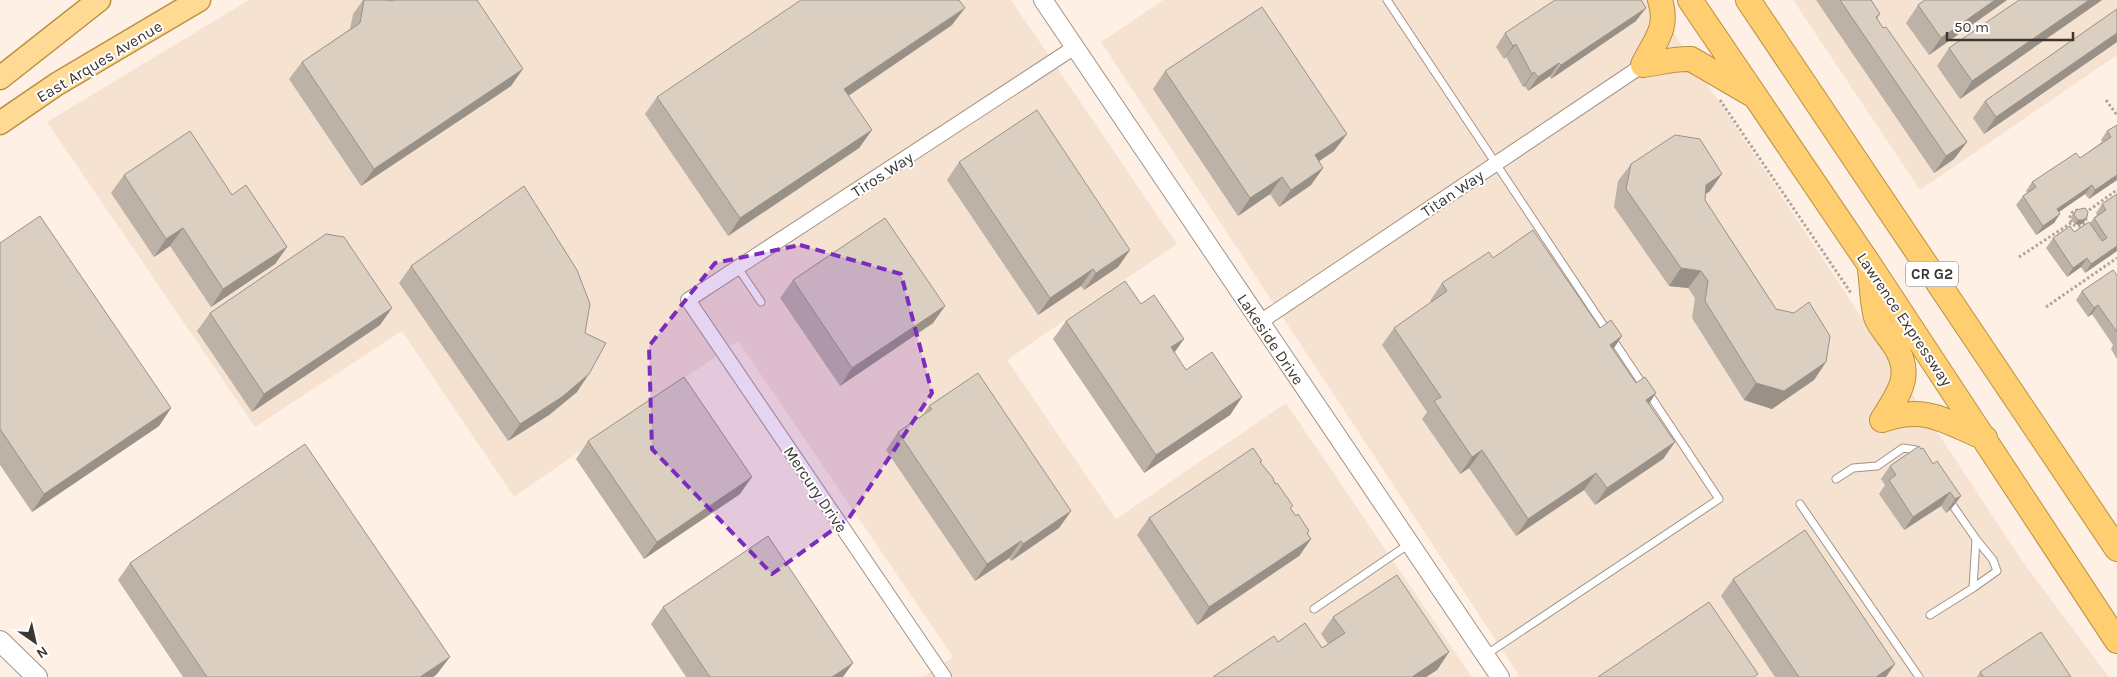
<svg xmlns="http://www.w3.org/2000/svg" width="2117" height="677" font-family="Karla,sans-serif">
	<rect width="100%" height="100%" fill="#fef0e4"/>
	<path fill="#f6e2d1" d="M249,0H1011L1177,244L1007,360L1116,519L1286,403L1472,677H923L953,657L738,341L514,497L402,331L255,427L47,122Z
		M1163,0H1652L2023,562L2109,677H1520L1101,42Z
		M1793,0H2117V55L1920,190Z"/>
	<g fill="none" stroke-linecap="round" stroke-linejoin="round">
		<g stroke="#a19489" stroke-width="9">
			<path id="service" d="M1387,0L1719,499L1487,654
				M738,268L761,302
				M1836,479L1853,468L1877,466L1903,448L1916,450L1920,456
				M1800,504L1919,677
				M1973,588L1997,571L1993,560L1976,539
				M1314,609L1409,544
				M1930,615L1973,588L1976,539L1949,500"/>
		</g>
		<g stroke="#a19489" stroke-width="16">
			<path id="minor" d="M1260,322L1643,65
				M944,677L688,300L1075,47"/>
		</g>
		<g stroke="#a19489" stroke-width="20">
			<path id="tertiary" d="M1043,0L1500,677"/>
		</g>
		<g stroke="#a19489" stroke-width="22">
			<path id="secondary" d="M0,641L37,677"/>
		</g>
		<g stroke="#ba9143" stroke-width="25">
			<path id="primary" d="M0,78L99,0
				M0,123L57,84L199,0"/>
		</g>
		<g stroke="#ba9143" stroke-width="26">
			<path id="trunk" d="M1690,0L1869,264L2117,641
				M1748,0L2117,549
				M1643,65C1659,63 1675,58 1691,59L1751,94
				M1643,65C1655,40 1669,29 1660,0
				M1870,270C1872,285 1872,303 1876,317C1879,326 1888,335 1893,343C1915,374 1899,393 1882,420
				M1882,420C1927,405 1944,421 1985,438"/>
		</g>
		<path stroke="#b0a59c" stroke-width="3" stroke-dasharray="2.5 2.5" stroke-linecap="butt" d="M1720,100L1851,293
			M2106,100L2117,115
			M2070 218a8 8 0 1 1 16 0a8 8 0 1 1-16 0Z
			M2085,213L2117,190
			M2019,257L2071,223
			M2046,307L2117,258"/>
		<use href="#service" stroke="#fff" stroke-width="7"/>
		<use href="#minor" stroke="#fff" stroke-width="14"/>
		<use href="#tertiary" stroke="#fff" stroke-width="18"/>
		<use href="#secondary" stroke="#fff" stroke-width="20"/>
		<use href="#primary" stroke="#feda94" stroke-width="22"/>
		<use href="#trunk" stroke="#fece70" stroke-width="24"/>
	</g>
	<path fill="#bcb2a7" d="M363,0H386L511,86L361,186L289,79L302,62L350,29L353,14Z
		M1816,0H1871L1880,14L1877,19L1883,28L1967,142L1954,159L1934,173Z
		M2007,0L1929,55L1906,23L1918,5Z
		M2102,0L1960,99L1937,66L1949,48Z
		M2117,9V42L1984,134L1973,118L1985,101Z
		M1636,21L1551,79L1550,76L1528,91L1525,86L1523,87L1506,57L1504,59L1496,47L1505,33Z
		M952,25L848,96L872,130L859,148L728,236L645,114L657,97Z
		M1165,71L1347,134L1334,151L1319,161L1323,168L1311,185L1279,207L1270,194L1238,216L1153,89Z
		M2117,125V180L2089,199L2085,194L2059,212L2054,223L2036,235L2016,205L2023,196L2027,193L2026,191L2032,182L2080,158L2102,142L2101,140L2107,131Z
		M959,162L1130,250L1118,267L1084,290L1081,286L1038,315L947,180Z
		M1631,164L1710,191L1705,194V200L1776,309L1826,362L1814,380L1772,409L1744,400L1692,318L1695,298L1688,288L1669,286L1614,207L1618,181Z
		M124,175L232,195L287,247L275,264L211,307L170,246L154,257L111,193Z
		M2117,194V251L2085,273L2081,267L2067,277L2046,248L2053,238L2074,232L2090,223L2094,218L2097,215L2096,213L2102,204Z
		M2076,210L2087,217L2084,222L2080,225L2075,224L2071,220L2072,215Z
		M0,243L171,408L159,426L32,512L0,465Z
		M1493,258L1600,328L1622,336L1613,349L1636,383L1656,393L1649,404L1675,442L1663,459L1595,505L1584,490L1516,536L1469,468L1460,474L1422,419L1427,412L1382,345L1394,328L1431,302L1430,301L1442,283Z
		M411,266L585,333L577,392L549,415L508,441L399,283Z
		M2117,275V359L2111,349L2113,345L2092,314L2088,317L2076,300L2082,291Z
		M793,280L945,306L933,323L840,386L780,298Z
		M392,308L380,325L252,412L197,331L210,313Z
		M1066,321L1174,353L1186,370L1242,397L1230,415L1144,473L1053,339Z
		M929,406L1071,511L1059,528L1011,561L1009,558L975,581L886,450L898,432L922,416Z
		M588,441L740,494L644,559L576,459Z
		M1260,463L1296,516L1309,531L1308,534L1311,539L1299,556L1197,625L1137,535L1149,518Z
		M1933,464L1961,496L1951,509L1946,513L1941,506L1904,530L1879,494L1885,485L1881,479L1890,466Z
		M130,563L437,674L433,677H183L118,580Z
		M1733,579L1886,677H1775L1721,596Z
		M663,607L843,677H686L651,624Z
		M1333,617L1449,652L1437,670L1426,677H1213L1278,642L1322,648L1328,644L1321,634Z
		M1980,672L2071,677H1977Z"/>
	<path fill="#999188" d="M1995,0H2007L1929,55L1941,38Z
		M2089,0H2102L1960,99L1972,81Z
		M965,8L952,25L832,107L844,89Z
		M1646,8L1636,21L1551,79L1561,65Z
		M2117,33V42L1984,134L1996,117Z
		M1516,44L1506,57L1504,59L1513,46Z
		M1559,63L1550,76L1528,91L1538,77Z
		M523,69L511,86L361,186L374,169Z
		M1534,72L1525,86L1523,87L1532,74Z
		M872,130L859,148L728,236L740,218Z
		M1347,134L1334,151L1303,172L1315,155Z
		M1967,142L1954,159L1934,173L1946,156Z
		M1323,168L1311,185L1279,207L1291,190Z
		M1722,174L1710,191L1693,203L1706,185Z
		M2117,175V180L2089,199L2095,190Z
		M1282,177L1270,194L1238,216L1250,198Z
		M2092,185L2085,194L2050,218L2057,209Z
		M2060,214L2054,223L2036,235L2043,226Z
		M2087,217L2084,222L2080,225L2075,224L2078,220Z
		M183,228L170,246L154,257L166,239Z
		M2117,246V251L2085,273L2091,264Z
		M287,247L275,264L211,307L223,289Z
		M1130,250L1118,267L1084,290L1096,273Z
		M2087,258L2081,267L2067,277L2073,268Z
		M1681,268L1701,271L1688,288L1669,286Z
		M1093,269L1081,286L1038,315L1050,298Z
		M2098,305L2092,314L2088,317L2094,308Z
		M945,306L933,323L840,386L852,368Z
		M392,308L380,325L252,412L264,394Z
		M1622,336L1610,354V345Z
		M1184,339L1172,356L1171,347Z
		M1826,362L1814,380L1772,409L1744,400L1756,383Z
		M589,374L577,392L549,415L508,441L520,424Z
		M1656,393L1644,411L1646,400Z
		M1242,397L1230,415L1144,473L1156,455Z
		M171,408L159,426L32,512L44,494Z
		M1675,442L1663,459L1595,505L1607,488Z
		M1482,450L1469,468L1460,474L1472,457Z
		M1596,473L1584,490L1516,536L1528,519Z
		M752,477L740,494L644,559L657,542Z
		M1950,492L1941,506L1904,530L1913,517Z
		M1961,496L1951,509L1946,513L1955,499Z
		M1071,511L1059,528L1011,561L1023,544Z
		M1309,531L1298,547L1311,539L1299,556L1197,625L1209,607Z
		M1021,541L1009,558L975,581L987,564Z
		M1449,652L1437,670L1426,677H1412Z
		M450,657L437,674L433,677H420Z
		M853,663L843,677H832Z
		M1895,664L1886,677H1876Z"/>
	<path fill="#dbcfc2" stroke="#999188" d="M364,0H386L393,1L395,0H477L523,69L374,169L302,62L360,23Z
		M801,0H959L965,8L844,89L872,130L740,218L657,97Z
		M1555,0H1641L1646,8L1561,65L1559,63L1538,77L1534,72L1532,74L1516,44L1513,46L1505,33Z
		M1840,0H1871L1880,14L1876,17L1883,28L1886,27L1967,142L1946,156Z
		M1925,0H1995L1941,38L1918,5Z
		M2019,0H2089L1972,81L1949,48Z
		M1262,7L1347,134L1315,155L1323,168L1291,190L1282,177L1250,198L1165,71Z
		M2117,9V33L1996,117L1985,101Z
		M1037,110L1130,250L1096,273L1093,269L1050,298L959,162Z
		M2117,125V175L2095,190L2092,185L2057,209L2060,214L2043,226L2023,196L2036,187L2032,182L2076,153L2080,158L2111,137L2107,131Z
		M190,131L232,195L246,185L287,247L223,289L183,228L166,239L124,175Z
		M1675,135L1700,139L1722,174L1706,185L1705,200L1776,309L1794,313L1809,302L1830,336L1826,362L1784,391L1756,383L1705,301L1708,281L1701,271L1681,268L1626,189L1631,164Z
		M524,186L577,270L590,304L585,333L606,343L589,374L562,397L520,424L411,266Z
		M2117,194V246L2091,264L2087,258L2073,268L2053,238L2070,226L2074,232L2089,222L2102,241L2107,238L2094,218L2106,210L2102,204Z
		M2085,208L2088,212L2087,217L2083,220H2078L2074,215L2076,210Z
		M40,216L171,408L44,494L0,429V243Z
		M885,218L945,306L852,368L793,280Z
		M1533,230L1600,328L1611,320L1622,336L1610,345L1636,383L1645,377L1656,393L1646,400L1675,442L1607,488L1596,473L1528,519L1482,450L1472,457L1434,401L1441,397L1394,328L1447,291L1442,283L1489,252L1493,258Z
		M326,234L344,237L392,308L264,394L210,313Z
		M2113,270L2117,275V332L2098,305L2094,308L2082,291Z
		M1125,281L1141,304L1154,295L1184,339L1171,347L1186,370L1212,352L1242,397L1156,455L1066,321Z
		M978,373L1071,511L1023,544L1021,541L987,564L898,432L932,409L929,406Z
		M684,377L752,477L657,542L588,441Z
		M305,444L450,657L420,677H207L130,563Z
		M1919,446L1921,449L1923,448L1933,464L1937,461L1961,496L1955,499L1950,492L1913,517L1889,480L1896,475L1890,466Z
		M1253,448L1262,461L1260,462L1273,478L1275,484L1277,483L1293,506L1290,508L1296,516L1298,514L1309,531L1307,533L1311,539L1209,607L1149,518Z
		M1805,530L1895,664L1876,677H1799L1733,579Z
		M768,536L853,663L832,677H710L663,607Z
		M1397,575L1449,652L1412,677H1213L1274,636L1278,642L1305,623L1322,648L1345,633L1333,617Z
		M1709,602L1758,674L1754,677H1598Z
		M2041,632L2071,677H1984L1980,672Z"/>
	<path fill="#7b2cbf" fill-opacity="0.2" stroke="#7b2cbf" stroke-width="4" stroke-dasharray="10 6" stroke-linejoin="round" d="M800,245L901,274L932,393L849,518L772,574L652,449L649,346L715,263Z"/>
	<g text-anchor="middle" stroke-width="4" stroke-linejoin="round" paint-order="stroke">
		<rect fill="#fff" stroke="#777370" stroke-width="1" x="1906" y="261.5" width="52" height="25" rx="4"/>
		<g font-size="15" font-weight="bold" fill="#3d3732">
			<text x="1932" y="279">CR G2</text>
		</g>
		<g font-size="16" fill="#3d3732" stroke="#fff">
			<text transform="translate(99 61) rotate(-31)" y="6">East Arques Avenue</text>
			<text transform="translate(882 174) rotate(-33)" y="6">Tiros Way</text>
			<text transform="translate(1452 193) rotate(-34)" y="6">Titan Way</text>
			<text transform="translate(1905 319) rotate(56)" y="6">Lawrence Expressway</text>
			<text transform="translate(1271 339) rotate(56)" y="6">Lakeside Drive</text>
			<text transform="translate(816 489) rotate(56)" y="6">Mercury Drive</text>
		</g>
	</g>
	<g transform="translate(35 642) rotate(146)" stroke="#ffffff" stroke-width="4" paint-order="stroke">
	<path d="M0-4L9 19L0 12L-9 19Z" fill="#3d3732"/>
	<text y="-8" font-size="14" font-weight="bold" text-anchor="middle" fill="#3d3732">N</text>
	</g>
	<path d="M1947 32v8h126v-8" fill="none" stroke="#3d3732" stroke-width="2.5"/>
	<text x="1954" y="32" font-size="15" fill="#3d3732" stroke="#ffffff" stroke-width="4" paint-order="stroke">50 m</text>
</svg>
